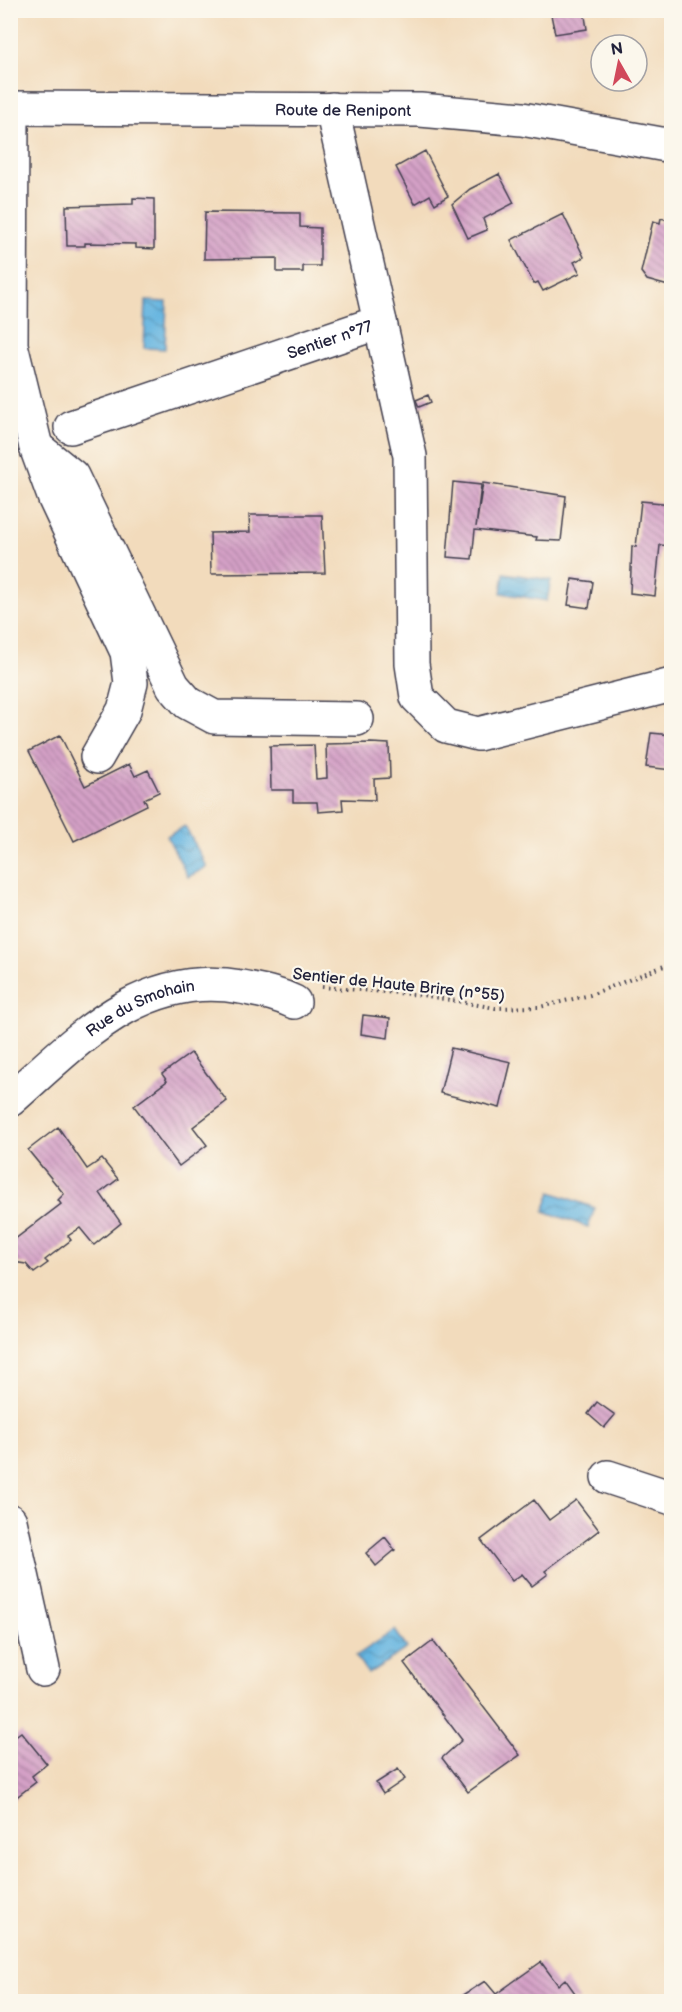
<svg xmlns="http://www.w3.org/2000/svg" width="682" height="2012" font-family="'Balsamiq Sans',sans-serif">
	<defs>
		<pattern id="water-waves" width="16" height="10" patternUnits="userSpaceOnUse" patternTransform="scale(1.5)"><rect width="16" height="10" fill="#66b5e0"/><path d="M0 5q4-4 8 0t8 0" fill="none" stroke="#5493b7"/></pattern>
		<pattern id="building-back-hatch" width="6" height="6" patternUnits="userSpaceOnUse" patternTransform="scale(1.5)"><rect width="6" height="6" fill="#d4a0c6"/><path d="M-1 5l2 2M0 0l6 6M5-1l2 2" fill="none" stroke="#ac82a2"/></pattern>
	</defs>
	<rect width="100%" height="100%" fill="#fbf7ec"/>
	<filter id="ink" filterUnits="userSpaceOnUse"><feTurbulence type="fractalNoise" baseFrequency=".0167" numOctaves="2"/><feDisplacementMap in="SourceGraphic" scale="12" xChannelSelector="R" yChannelSelector="G"/><feConvolveMatrix kernelMatrix="1 2 1 2 8 2 1 2 1" color-interpolation-filters="sRGB"/></filter>
	<filter id="wash" filterUnits="userSpaceOnUse"><feTurbulence type="fractalNoise" baseFrequency=".008" numOctaves="4" result="noise"/><feDisplacementMap in="SourceGraphic" scale="24" xChannelSelector="R" yChannelSelector="G"/><feGaussianBlur stdDeviation="1.35" result="paint"/><feColorMatrix in="noise" values="0 0 0 0 0 0 0 0 0 0 0 0 0 0 0 0 0 1.4 0 .05"/><feComposite in="paint" operator="in"/></filter>
	<g filter="url(#wash)">
		<rect width="100%" height="100%" fill="#f2dbbc"/>
		<path fill="url(#water-waves)" stroke="#446c8e" stroke-width="1.5" d="M146,301L167,302L165,349L144,348Z
			M504,573L551,580L547,601L501,593Z
			M185,826L207,867L188,877L167,836Z
			M551,1192L595,1208L588,1227L544,1211Z
			M395,1630L407,1648L368,1674L356,1656Z"/>
		<g id="blocks">
			<path fill="url(#building-back-hatch)" d="M550,10H584L587,29L555,34Z
				M425,151L448,196L435,204L430,195L415,204L396,167Z
				M499,174L514,203L483,219L487,230L468,238L452,204L470,189Z
				M133,198L154,199V249L136,248V244L85,243V246H67L66,206L133,204Z
				M205,212L300,213V227L320,228V266H303V272H277V258L204,259Z
				M563,214L584,257L574,262L580,273L543,291L538,282L534,284L511,240Z
				M661,218L672,221V287L647,280L641,272L653,221L660,223Z
				M428,395L431,402L419,407L416,400Z
				M453,482L481,485L476,527L483,483L566,496L561,541L536,540L537,537L475,530L472,559L447,557Z
				M641,501L672,504V546L660,545L655,596L630,593L632,546L636,547Z
				M249,515H322L325,573L211,574L210,533L250,532Z
				M572,579L593,582L589,608L568,605Z
				M651,733L672,735V770L646,767Z
				M60,735L85,786L129,764L135,776L148,770L159,792L144,799L147,805L74,841L29,751Z
				M371,743L389,744L390,778L374,779L375,800L342,799L343,810L318,812L317,802H293V790H271L270,746L314,745L316,779L327,778L326,744Z
				M363,1015L390,1018L388,1038L361,1034Z
				M451,1048L511,1062L500,1108L440,1093Z
				M191,1053L227,1101L193,1127L207,1145L179,1166L134,1106L167,1081L162,1074Z
				M58,1127L87,1169L102,1159L118,1179L100,1193L121,1223L94,1245L80,1228L68,1236L71,1240L45,1260L48,1263L34,1273L26,1264L13,1262L14,1249L10,1243L61,1204L58,1200L64,1194L28,1150Z
				M597,1402L615,1415L604,1428L588,1414Z
				M534,1500L549,1520L576,1500L599,1530L545,1571L548,1574L532,1586L522,1574L512,1581L481,1540Z
				M385,1537L395,1550L376,1566L366,1553Z
				M433,1641L520,1755L468,1792L442,1758L462,1740L404,1663Z
				M21,1732L47,1764L32,1776L36,1782L10,1802V1740Z
				M398,1769L405,1779L383,1794L376,1783Z
				M541,1962L558,1985L565,1979L580,2000L466,2002L462,1996L485,1981L496,1994Z"/>
		</g>
	</g>
	<g filter="url(#ink)">
		<use href="#blocks" fill-opacity="0" stroke="#413e4e" stroke-width="1.5"/>
		<g fill="none" stroke-linecap="round" stroke-linejoin="round">
			<g stroke="#413e4e" stroke-width="36">
				<g id="minor">
					<path id="s1" d="M10,108L420,110L522,119L672,146"/>
					<path d="M12,108L11,345L36,447L55,499L127,652L131,683L124,710L97,757"/>
					<path d="M380,322L410,456L412,664L417,697L446,726L478,734L672,685"/>
					<path id="s2" d="M71,427L380,322L332,109"/>
					<path d="M36,447L72,476L173,686L188,703L214,717L357,719"/>
					<path id="s3" d="M10,1100C78,1040 142,969 241,987C260,991 276,993 294,1002"/>
					<path d="M608,1477L672,1498"/>
					<path d="M10,1521L43,1669"/>
				</g>
			</g>
			<path stroke="#413e4e" stroke-width="4" stroke-dasharray="1.5 4.5" stroke-linecap="butt" d="M322,987L422,995L495,1008L540,1007L590,995L672,963"/>
			<use href="#minor" stroke="#fff" stroke-width="33"/>
		</g>
	</g>
	<g text-anchor="middle" stroke-width="4.5" stroke-linejoin="round" paint-order="stroke">
		<g font-size="16" fill="#22223b" stroke="#fbf7ec">
			<text dy="6" stroke="none"><textPath href="#s1" startOffset="333">Route de Renipont</textPath></text>
			<text dy="6" stroke="none"><textPath href="#s2" startOffset="273">Sentier n°77</textPath></text>
			<text transform="translate(399 984) rotate(6)" y="6">Sentier de Haute Brire (n°55)</text>
			<text dy="6" stroke="none"><textPath href="#s3" startOffset="162">Rue du Smohain</textPath></text>
		</g>
	</g>
	<rect width="682" height="2012" fill="none" stroke="#fbf7ec" stroke-width="36"/>
	<g transform="translate(619 63) rotate(351)"><circle r="28" fill="#fbf7ec" stroke="#a4a2a5" stroke-width="1.5"/>
	<path d="M0-4.5L10 22L0 15L-10 22Z" fill="#d1495b"/>
	<text y="-9" font-size="16" font-weight="bold" text-anchor="middle" fill="#22223b">N</text>
	</g>
</svg>
